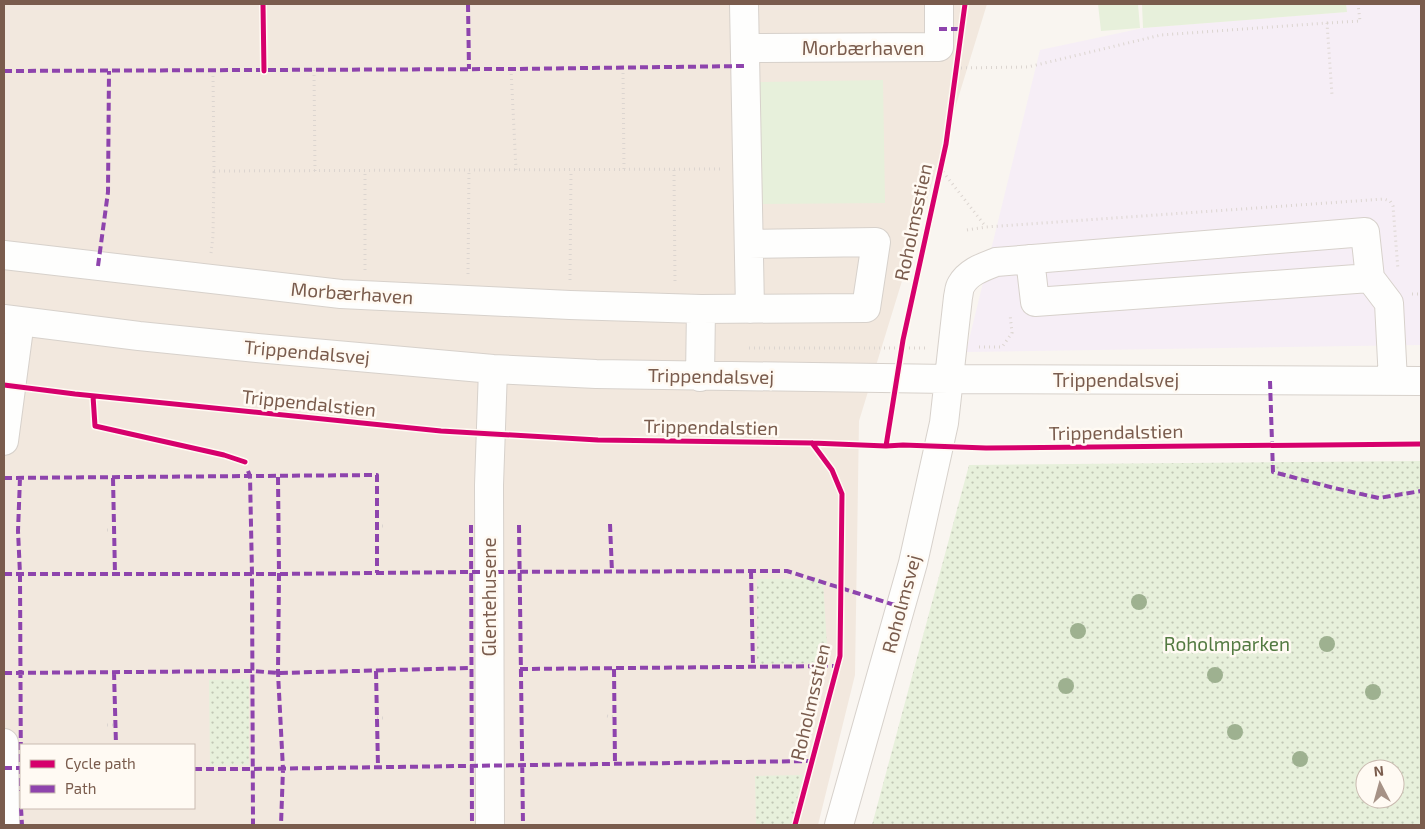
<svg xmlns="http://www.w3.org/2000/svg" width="1425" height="829" font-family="'Exo 2',sans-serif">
	<defs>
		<pattern id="park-dots" width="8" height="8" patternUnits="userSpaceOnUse" patternTransform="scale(1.25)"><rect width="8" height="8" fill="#e7f0db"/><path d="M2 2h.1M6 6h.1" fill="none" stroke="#c0c6b4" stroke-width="1.8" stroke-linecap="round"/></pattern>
	</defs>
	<rect width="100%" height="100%" fill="#f9f5f0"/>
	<path fill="#f2e8de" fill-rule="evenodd" d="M4,4H987L859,421L855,675L818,825H4ZM21,745H194V808H21Z"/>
	<path fill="#f6eef6" d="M1346,4H1421V345L966,352L1040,50L1143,28L1346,12Z"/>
	<path fill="url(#park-dots)" fill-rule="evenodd" d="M1421,461V825H872L969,465ZM1365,769H1395V799H1365Z
		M757,579H823L828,663L757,664Z
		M249,679V765L210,766L209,680Z
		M803,775L791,825H756L755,776Z"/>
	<path fill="#e7f0db" d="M1098,4H1138L1140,28L1101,31Z
		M1142,4H1346L1347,12L1143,28Z
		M883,80L885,203L762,204L759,82Z"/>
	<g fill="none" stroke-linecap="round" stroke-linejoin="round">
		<g stroke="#d7d1cb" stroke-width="30">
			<path id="minor" d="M744,4L750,309
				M745,48L939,47V4
				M4,255L341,294L570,305L701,309L700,377
				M1030,259L1035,302L1370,278
				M701,309L866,308L876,242L749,244
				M4,319L139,336L257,348L493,369L596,374L949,379L1421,381
				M4,441L20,321
				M4,743L5,825
				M490,825L489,485L493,369
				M839,825L913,563L944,423L958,297C959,293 959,288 961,285C968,272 983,267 996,262L1365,232L1370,278L1389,303L1393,381"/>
		</g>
		<path stroke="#dcd5d0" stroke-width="3" stroke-dasharray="1 4" stroke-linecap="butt" d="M1327,23L1360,21L1358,4
			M623,68L624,170
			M956,68L1028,67L1161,35L1327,23L1332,95
			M511,69L516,170
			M314,70L315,171
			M213,71L214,171L722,169
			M940,168L986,227
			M674,170L675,282
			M967,230L986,227L1384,199L1390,201L1393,206L1398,270
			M211,253L213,236L214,171
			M365,270V171
			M468,274L469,170
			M570,280L571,170
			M1412,294H1421
			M979,347H1002L1012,333L1010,314
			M749,348H927
			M377,526H385
			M107,530H114
			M607,716L615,717
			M377,718H384
			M107,725H115"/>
		<use href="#minor" stroke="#fefefd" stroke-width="28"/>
		<path stroke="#8e44ad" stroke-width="4" stroke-dasharray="8 4" stroke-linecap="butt" d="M468,4L469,69
			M939,29H961
			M4,71L511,69L745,66
			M98,266L108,192L109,71
			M1270,381L1273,472L1334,488L1379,498L1421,491
			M248,471L250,476L252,574L253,825
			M278,477L279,574L278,673L283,769L281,825
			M4,478L377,475V573
			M20,478L18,531L20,574L21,791
			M113,478L115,574
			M610,524L612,572
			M471,525L472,825
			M519,525L523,825
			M751,571L753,667
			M4,574H279L471,572L787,571L901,607
			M520,669L837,666
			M614,669L615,764
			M376,671L378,767
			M114,672L116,745
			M4,673L253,671L278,673L471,668
			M4,768H21
			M194,769H253L812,761
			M21,808L22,825"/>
		<g stroke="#fffaf3" stroke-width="8">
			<path id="cycleway" d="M263,4L264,71
				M4,385L75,394L441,431L598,440L812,443L886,446L903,445L986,448L1421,444
				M93,396L95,426L224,455L245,462
				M886,446L903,340L946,144L965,4
				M795,825L840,656L842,494L832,470L812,443"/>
		</g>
		<use href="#cycleway" stroke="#d6006c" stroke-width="5"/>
	</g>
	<g fill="#9eb190">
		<circle cx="1139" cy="602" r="8"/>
		<circle cx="1078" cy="631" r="8"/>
		<circle cx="1327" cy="644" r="8"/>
		<circle cx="1215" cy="675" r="8"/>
		<circle cx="1066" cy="686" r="8"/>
		<circle cx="1373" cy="692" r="8"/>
		<circle cx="1235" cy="732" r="8"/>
		<circle cx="1300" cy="759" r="8"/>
	</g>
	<g text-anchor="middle" stroke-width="5" stroke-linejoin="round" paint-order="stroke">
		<g font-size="19" fill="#7a5c4d" stroke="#fffaf3">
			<text x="863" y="55">Morbærhaven</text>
			<text transform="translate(913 222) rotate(-78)" y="7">Roholmsstien</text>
			<text transform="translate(352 293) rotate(4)" y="7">Morbærhaven</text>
			<text transform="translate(307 352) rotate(5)" y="7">Trippendalsvej</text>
			<text transform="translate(711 376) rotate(1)" y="7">Trippendalsvej</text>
			<text x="1116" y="387">Trippendalsvej</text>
			<text transform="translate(309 403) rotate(6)" y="7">Trippendalstien</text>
			<text transform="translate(711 427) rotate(1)" y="7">Trippendalstien</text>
			<text transform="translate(1116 432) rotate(-1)" y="7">Trippendalstien</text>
			<text transform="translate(489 597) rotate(-90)" y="7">Glentehusene</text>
			<text transform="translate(901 604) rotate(-75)" y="7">Roholmsvej</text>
			<text transform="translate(810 702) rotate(-77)" y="7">Roholmsstien</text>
		</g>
		<g font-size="19" fill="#537a41" stroke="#fffaf3">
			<text x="1227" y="651">Roholmparken</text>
		</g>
	</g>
	<rect width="1425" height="829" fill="none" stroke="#7a5c4d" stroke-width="10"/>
	<rect x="20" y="744" width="175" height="65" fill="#fffaf3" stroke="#cabbb1"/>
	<rect x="30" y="760" width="25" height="8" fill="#d6006c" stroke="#cabbb1"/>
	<text x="65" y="769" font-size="15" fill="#7a5c4d">Cycle path</text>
	<rect x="30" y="785" width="25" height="8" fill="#8e44ad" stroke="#cabbb1"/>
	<text x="65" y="794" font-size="15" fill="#7a5c4d">Path</text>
	<g transform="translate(1380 784) rotate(354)"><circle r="24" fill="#fffaf3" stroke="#cabbb1"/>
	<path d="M0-4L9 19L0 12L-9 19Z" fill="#a69286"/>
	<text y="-8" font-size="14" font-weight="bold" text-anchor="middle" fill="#7a5c4d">N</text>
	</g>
</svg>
